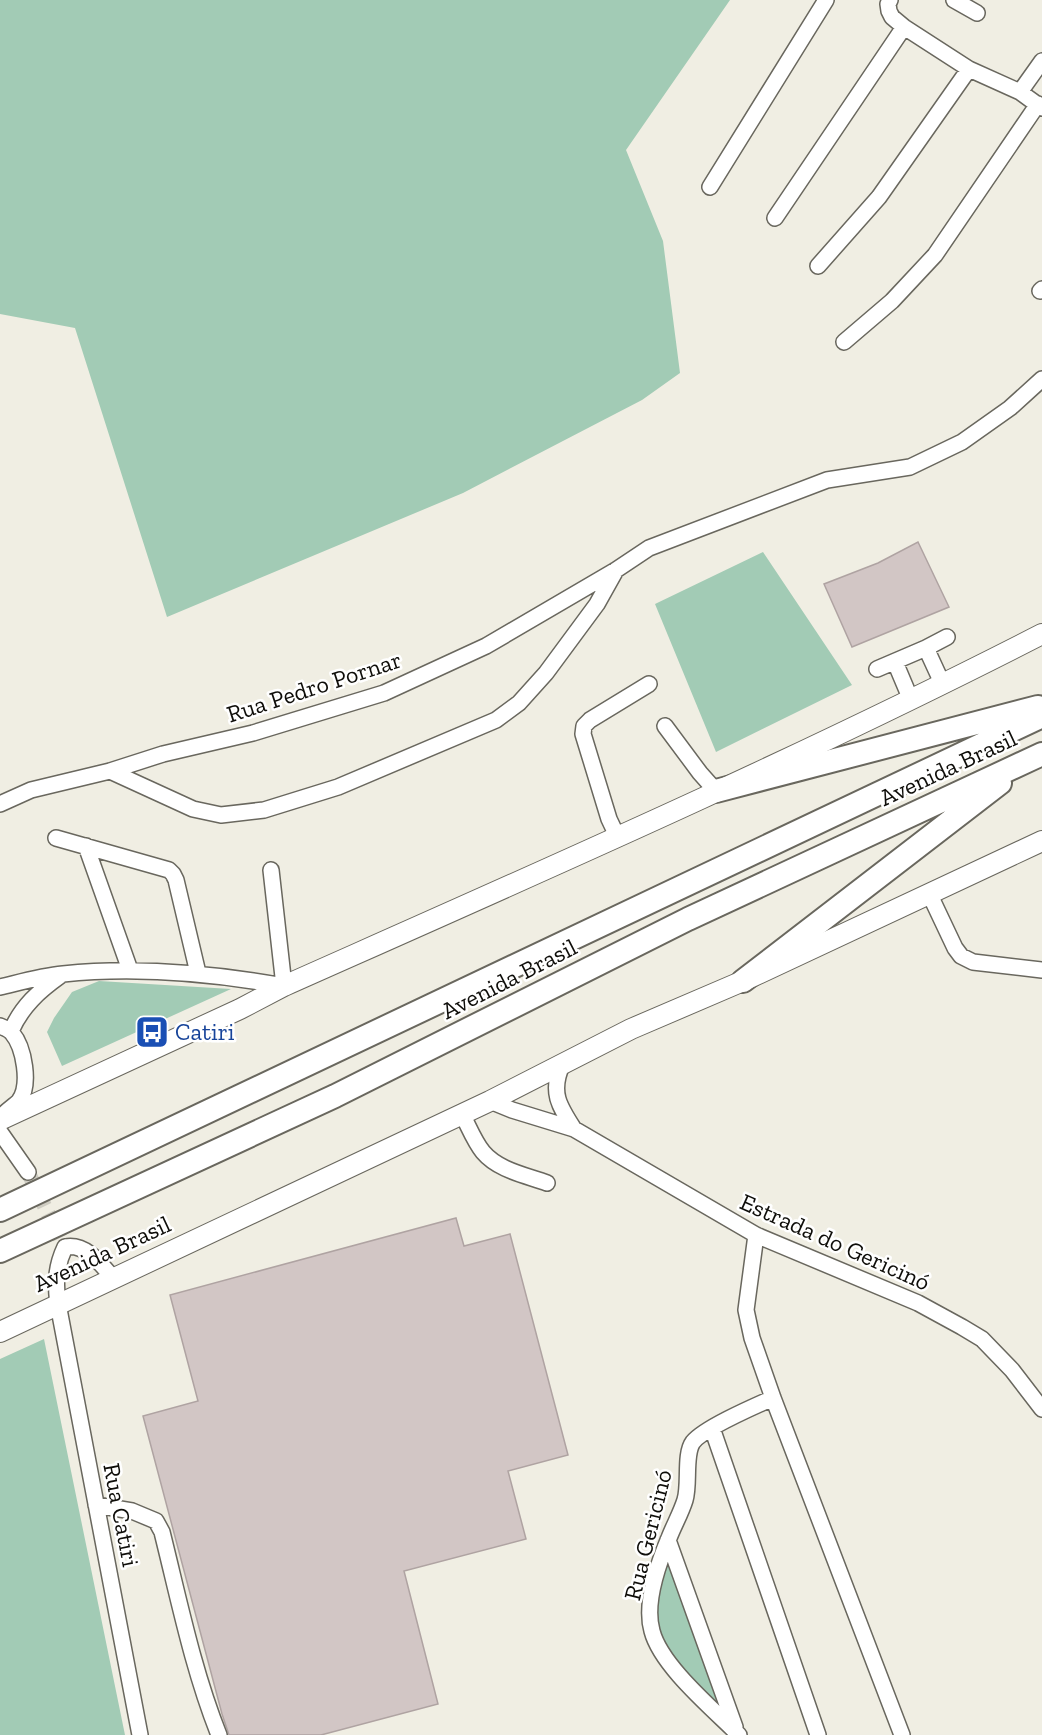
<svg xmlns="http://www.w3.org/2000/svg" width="1042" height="1735" font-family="'Zilla Slab',serif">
	<rect width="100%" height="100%" fill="#f0eee3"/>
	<path fill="#a2cbb5" d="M0,0H730L626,150L663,241L680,373L642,400L463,493L167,617L75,328L0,314Z
		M763,552L852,685L716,752L655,604Z
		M99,981L231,989L62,1066L47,1032L54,1018L72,992Z
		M44,1339L125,1735H0V1359Z
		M668,1540L737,1733L660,1650L655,1580Z"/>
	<path fill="#d2c6c5" stroke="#afa3a2" stroke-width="1.5" d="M918,542L949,607L852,647L824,584L878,563Z
		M456,1218L464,1246L510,1234L568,1455L508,1471L526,1539L404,1571L438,1704L321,1735H229L222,1714L143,1416L198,1401L170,1295Z"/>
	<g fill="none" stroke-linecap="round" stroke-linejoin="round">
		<path stroke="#ceccc2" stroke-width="15" stroke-dasharray="15 8" stroke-linecap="butt" d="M28,1172L60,1238"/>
		<g stroke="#69675e" stroke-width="18">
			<path id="minor" d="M890,0L888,4L889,11L892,17L904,27L969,69L1020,92L1042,108
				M954,0L977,13
				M1020,92L1042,61
				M710,187L826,0
				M775,218L904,27
				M818,266L879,197L969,69
				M1040,291L1042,289
				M844,342L892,301L935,255L1038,104
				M895,662L911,700
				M877,669L926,648
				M943,685L926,648L947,637
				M665,726L700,773L716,791
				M110,771L193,809L221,815L264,810L338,787L496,720L519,703L546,673L597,604L616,570
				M0,804L31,790L110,771L163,754L253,733L384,693L486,646L616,570L649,548L827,480L910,467L962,442L1010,408L1042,379
				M56,838L169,870L173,874L176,880L198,973
				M618,838L609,819L583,734L584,726L590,720L649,684
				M86,846L130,970
				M929,893L955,948L961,956L973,962L1042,970
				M0,987C21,982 42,976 63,974C138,966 211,973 284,986L271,870
				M0,1026C4,1028 9,1029 12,1033C24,1047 31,1085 19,1101C15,1105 9,1109 5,1113
				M11,1031C22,1006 39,991 60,976
				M562,1065C550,1092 559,1106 574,1129
				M490,1101L512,1110L574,1129L756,1235L918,1303L962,1327L982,1339L1012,1370L1042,1409
				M462,1114C469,1127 474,1141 483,1152C498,1170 525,1175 547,1183
				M0,1132L28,1172
				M756,1235L746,1310L752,1338L773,1398L902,1735
				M65,1247C56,1266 55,1283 58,1304L140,1735
				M65,1247C86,1243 101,1264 113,1278
				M712,1428L818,1735
				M96,1505L132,1511L156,1521L162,1532C179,1600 193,1670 219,1735
				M668,1540L735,1727
				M739,1735C713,1709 661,1666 652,1631C644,1603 658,1564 669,1538C674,1525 681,1513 685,1500C690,1484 684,1454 693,1442C704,1428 755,1406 773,1398"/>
		</g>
		<g stroke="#69675e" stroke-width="22">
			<path id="major" d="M0,1120L240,1009L284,986C538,873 794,761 1042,634
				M0,1332L490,1101L631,1029L743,981L1042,841"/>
		</g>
		<g stroke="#69675e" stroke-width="26">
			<path id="highway" d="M716,791L1038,707
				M743,981L1000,783
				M0,1210L1042,716
				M0,1251L335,1096L688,919L1042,754"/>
		</g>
		<use href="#minor" stroke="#fff" stroke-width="15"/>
		<use href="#major" stroke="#fff" stroke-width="20"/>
		<use href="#highway" stroke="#fff" stroke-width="22"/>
	</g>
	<defs>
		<g id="bus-square" transform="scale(1.725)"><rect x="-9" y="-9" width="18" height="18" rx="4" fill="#1a4fb4" stroke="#fff"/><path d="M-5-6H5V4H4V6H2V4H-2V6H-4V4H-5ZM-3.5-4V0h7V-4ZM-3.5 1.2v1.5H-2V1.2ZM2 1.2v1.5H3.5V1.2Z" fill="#fff"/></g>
	</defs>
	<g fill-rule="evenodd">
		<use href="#bus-square" x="152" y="1032"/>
	</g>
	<g text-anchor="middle" stroke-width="5" stroke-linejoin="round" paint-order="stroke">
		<g font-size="24" fill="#0e0d09" stroke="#fff">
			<text transform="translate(314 687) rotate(-18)" y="8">Rua Pedro Pornar</text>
			<text transform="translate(948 768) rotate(-25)" y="8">Avenida Brasil</text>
			<text transform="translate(509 979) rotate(-27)" y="8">Avenida Brasil</text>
			<text transform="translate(835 1242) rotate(24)" y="8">Estrada do Gericinó</text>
			<text transform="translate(102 1254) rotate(-25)" y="8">Avenida Brasil</text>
			<text transform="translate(121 1515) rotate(79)" y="8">Rua Catiri</text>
			<text transform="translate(648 1535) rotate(-76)" y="8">Rua Gericinó</text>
		</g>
		<g font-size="24" fill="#164399" stroke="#fff" text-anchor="start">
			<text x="175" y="1040">Catiri</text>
		</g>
	</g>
</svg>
